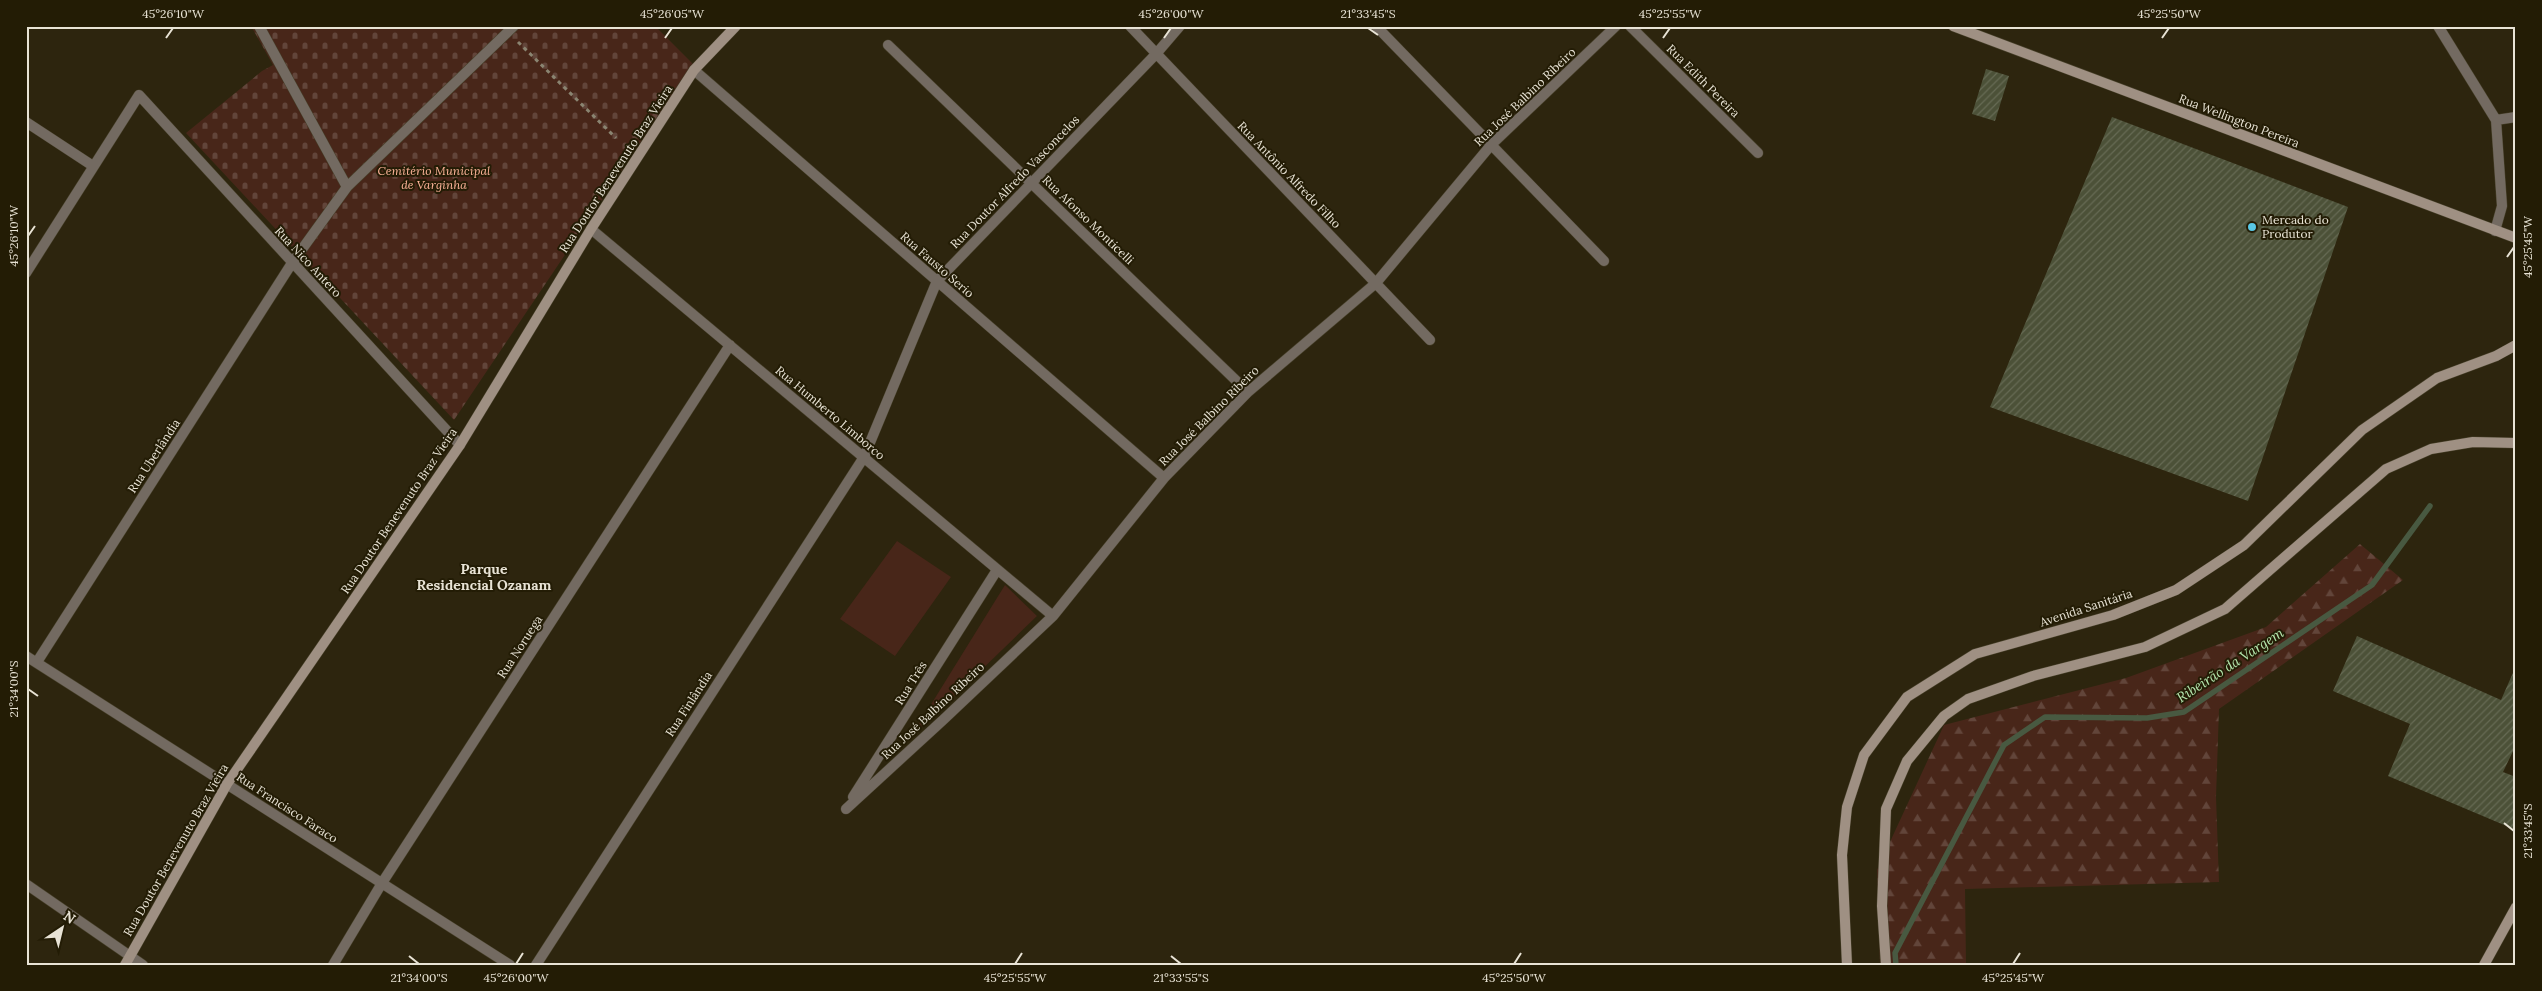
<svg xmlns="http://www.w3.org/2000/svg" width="2542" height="991" font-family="Lora,serif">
	<defs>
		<pattern id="forest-firs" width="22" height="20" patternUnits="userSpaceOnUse" patternTransform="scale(1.25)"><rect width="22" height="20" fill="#482619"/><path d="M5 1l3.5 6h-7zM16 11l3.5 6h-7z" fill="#62453a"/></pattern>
		<pattern id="cemetery-stones" width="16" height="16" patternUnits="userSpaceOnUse" patternTransform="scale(1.25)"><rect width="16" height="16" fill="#482619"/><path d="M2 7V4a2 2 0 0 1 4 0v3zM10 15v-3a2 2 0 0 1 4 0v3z" fill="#62453a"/></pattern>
		<pattern id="building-hatch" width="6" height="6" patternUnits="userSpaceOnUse" patternTransform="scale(1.25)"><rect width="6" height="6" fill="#4c5138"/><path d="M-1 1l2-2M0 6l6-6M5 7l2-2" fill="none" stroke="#666a54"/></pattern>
	</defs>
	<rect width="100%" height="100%" fill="#2d250e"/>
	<path fill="url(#forest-firs)" d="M2360,544L2403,580L2219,709L2216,797L2219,882L1965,889L1966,965H1880L1877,870L1944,725L2126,678L2266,627Z"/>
	<path fill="url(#cemetery-stones)" d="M251,26H655L693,64L454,420L186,133L262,71L273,65Z"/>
	<path fill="#482619" d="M897,541L951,577L895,656L840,619Z
		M1005,585L1037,616L909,740Z"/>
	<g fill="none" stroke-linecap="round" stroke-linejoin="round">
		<path stroke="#485941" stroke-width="5.5" d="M1896,965L1895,953L2004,745L2045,717L2147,718L2184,712L2372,585L2430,506"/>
	</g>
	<path fill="url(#building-hatch)" d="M1986,69L2009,76L1995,121L1972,114Z
		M2112,117L2348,207L2248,501L1990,407Z
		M2357,636L2501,700L2516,666V745L2503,772L2516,777V830L2388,776L2410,724L2333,691Z"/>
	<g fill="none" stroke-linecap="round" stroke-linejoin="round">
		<g stroke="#47402a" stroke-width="11">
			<path id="lane" d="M259,26L347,187
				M292,263L347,187L514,26"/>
		</g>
		<g stroke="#47402a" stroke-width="11">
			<path id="street" d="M1130,26L1430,340
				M1376,26L1604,261
				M1630,26L1758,153
				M2438,26L2496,120L2502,206L2495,231
				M888,45L1248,392
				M694,70L1164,478
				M2496,120L2516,117
				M26,122L93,166
				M591,229L1053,616
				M26,273L139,95L460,445
				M26,656L510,965
				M37,662L292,263
				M853,797L997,570
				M846,809L943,720L1053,616L1164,478L1248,392L1376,283L1491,145L1616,26
				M26,884L143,965
				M333,965L382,883L730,345
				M536,965L864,457L937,281L1156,54L1180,26"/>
		</g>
		<g stroke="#47402a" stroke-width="11">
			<path id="secondary" d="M1953,26L2516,238
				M125,965L227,784L460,445L591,229L694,70L736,26
				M1847,965L1842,855L1847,807L1864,755L1907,697L1975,654L2113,615L2176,590L2244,545L2362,430L2437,378L2496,356L2516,345
				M1886,965L1882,906L1886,809L1907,761L1944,716L1968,699L2033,676L2145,647L2225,609L2386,469L2431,449L2473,442L2516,443
				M2484,965L2516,907"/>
		</g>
		<path stroke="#8a8471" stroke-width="3" stroke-dasharray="4 4" stroke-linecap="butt" d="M518,42L616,138"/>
		<use href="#lane" stroke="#736a61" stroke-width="10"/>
		<use href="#street" stroke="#736a61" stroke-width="10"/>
		<use href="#secondary" stroke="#9f9083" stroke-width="10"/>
	</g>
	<path fill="none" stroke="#e8e3d5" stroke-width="2" d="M1368,28L1378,35M166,38L173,28M665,38L672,28M1164,38L1171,28M1663,38L1670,28M2162,38L2169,28M28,236L35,226M2507,257L2514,247M28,689L38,696M2504,823L2514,831M409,956L419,964M1171,956L1181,964M516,964L523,953M1015,964L1022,953M1514,964L1521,953M2013,964L2020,953"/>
	<circle fill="#59c8e5" stroke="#231c05" stroke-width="2" cx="2252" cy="227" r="5"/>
	<g text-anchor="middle" stroke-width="4" stroke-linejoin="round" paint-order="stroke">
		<g font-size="12" fill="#e8e3d5" stroke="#231c05">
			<text transform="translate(1703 81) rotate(45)" y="4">Rua Edith Pereira</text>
			<text transform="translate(1525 97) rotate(-44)" y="4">Rua José Balbino Ribeiro</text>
			<text transform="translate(2239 121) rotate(21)" y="4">Rua Wellington Pereira</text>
			<text transform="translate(616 169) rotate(-57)" y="4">Rua Doutor Benevenuto Braz Vieira</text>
			<text transform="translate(1289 175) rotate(46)" y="4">Rua Antônio Alfredo Filho</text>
			<text transform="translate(1015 182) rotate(-46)" y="4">Rua Doutor Alfredo Vasconcelos</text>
			<text transform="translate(1088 220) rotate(44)" y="4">Rua Afonso Monticelli</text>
			<text transform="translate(308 262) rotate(47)" y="4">Rua Nico Antero</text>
			<text transform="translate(937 265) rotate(41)" y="4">Rua Fausto Serio</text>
			<text transform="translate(830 413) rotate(40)" y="4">Rua Humberto Limborco</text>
			<text transform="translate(1209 416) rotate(-45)" y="4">Rua José Balbino Ribeiro</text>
			<text transform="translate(154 456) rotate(-57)" y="4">Rua Uberlândia</text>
			<text transform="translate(399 511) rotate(-56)" y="4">Rua Doutor Benevenuto Braz Vieira</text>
			<text transform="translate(2086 608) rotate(-18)" y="4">Avenida Sanitária</text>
			<text transform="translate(520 647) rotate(-57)" y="4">Rua Noruega</text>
			<text transform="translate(911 683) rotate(-58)" y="4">Rua Três</text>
			<text transform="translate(689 704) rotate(-57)" y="4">Rua Finlândia</text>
			<text transform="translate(933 711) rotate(-43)" y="4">Rua José Balbino Ribeiro</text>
			<text transform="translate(287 808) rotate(33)" y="4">Rua Francisco Faraco</text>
			<text transform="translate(176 850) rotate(-60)" y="4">Rua Doutor Benevenuto Braz Vieira</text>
		</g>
		<g font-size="12" font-style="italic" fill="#fdb499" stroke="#231c05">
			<text x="434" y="175">Cemitério Municipal<tspan x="434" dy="14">de Varginha</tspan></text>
		</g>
		<g font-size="12" fill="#e8e3d5" stroke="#231c05" text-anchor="start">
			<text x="2262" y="224">Mercado do<tspan x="2262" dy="14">Produtor</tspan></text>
		</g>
		<g font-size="14" font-weight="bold" fill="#e8e3d5" stroke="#231c05">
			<text x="484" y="574">Parque<tspan x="484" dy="16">Residencial Ozanam</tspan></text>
		</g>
		<g font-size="14" font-style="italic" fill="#b4e6ad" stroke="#231c05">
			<text transform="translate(2230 665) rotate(-33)" y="5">Ribeirão da Vargem</text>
		</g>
	</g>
	<rect width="2542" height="991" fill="none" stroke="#231c05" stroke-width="55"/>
	<g transform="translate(62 928) rotate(35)" stroke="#231c05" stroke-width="4" paint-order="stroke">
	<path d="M0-4L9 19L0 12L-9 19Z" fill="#e8e3d5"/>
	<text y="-8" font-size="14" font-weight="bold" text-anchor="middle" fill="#e8e3d5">N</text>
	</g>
	<rect x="28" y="28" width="2486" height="936" fill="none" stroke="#e8e3d5" stroke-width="2"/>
	<g font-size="12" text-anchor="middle" fill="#e8e3d5">
		<text x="173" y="18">45°26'10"W</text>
		<text x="672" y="18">45°26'05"W</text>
		<text x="1171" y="18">45°26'00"W</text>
		<text x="1368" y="18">21°33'45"S</text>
		<text x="1670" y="18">45°25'55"W</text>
		<text x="2169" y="18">45°25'50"W</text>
		<text transform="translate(14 236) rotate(-90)" y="4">45°26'10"W</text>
		<text transform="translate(2528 247) rotate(-90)" y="4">45°25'45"W</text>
		<text transform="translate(14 689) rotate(-90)" y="4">21°34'00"S</text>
		<text transform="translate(2528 831) rotate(-90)" y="4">21°33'45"S</text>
		<text x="419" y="982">21°34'00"S</text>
		<text x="516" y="982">45°26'00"W</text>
		<text x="1015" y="982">45°25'55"W</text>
		<text x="1181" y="982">21°33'55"S</text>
		<text x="1514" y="982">45°25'50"W</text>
		<text x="2013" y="982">45°25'45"W</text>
	</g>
</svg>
